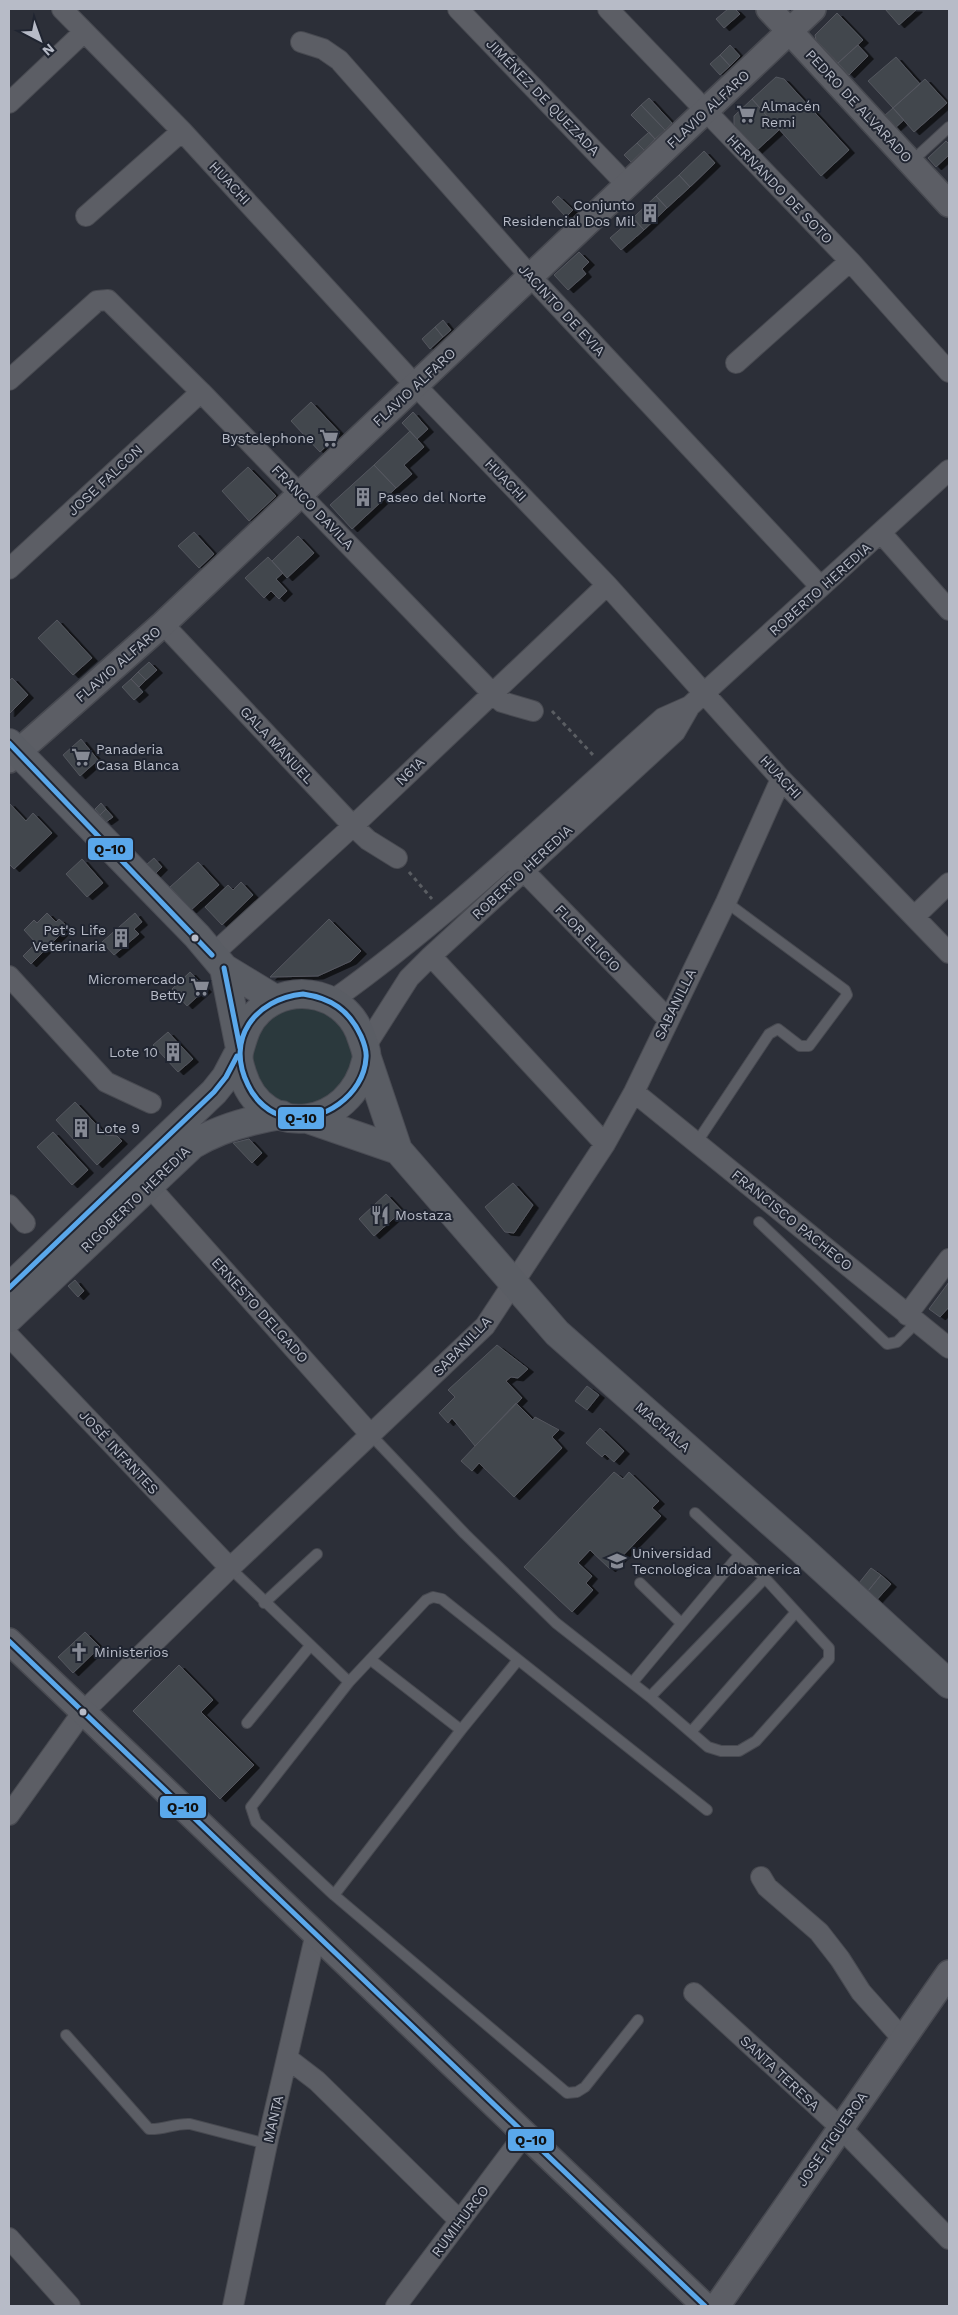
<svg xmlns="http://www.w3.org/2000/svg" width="958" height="2315" font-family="'Work Sans',sans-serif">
	<defs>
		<filter id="shadow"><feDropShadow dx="5.5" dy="3" stdDeviation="0" flood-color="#0009"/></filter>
	</defs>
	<rect width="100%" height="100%" fill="#2c2f38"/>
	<path fill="#2b393d" d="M327,1006L357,1050L337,1099L285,1110L248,1072L250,1036L274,1008Z"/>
	<path fill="#43464d" stroke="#54575f" filter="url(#shadow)" d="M728,9H735L740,14L724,28L716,19Z
		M885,9H917L899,25Z
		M837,13L863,40L838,63L816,40L815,35Z
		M730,45L740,56L730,66L720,55Z
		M858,45L868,56L849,75L838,63Z
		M720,55L730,66L720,75L710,64Z
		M896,57L920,84L893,108L868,81Z
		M776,77L784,79L849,150L821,176L752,99Z
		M925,79L947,103L914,132L893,108Z
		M649,98L672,123L665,130L641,105Z
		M752,99L779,130L756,151L734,126V116Z
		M641,105L665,130L655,139L631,115Z
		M893,108L904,120L895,128L884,116Z
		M649,132L655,139L644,150L637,143Z
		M946,141L949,144V155L936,167L928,158Z
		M637,143L644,150L631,162L624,155Z
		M704,151L715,163L690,187L679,175Z
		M679,175L690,187L667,208L656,196Z
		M558,196L573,210L566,217L552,202Z
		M656,196L667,208L644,230L633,218Z
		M633,218L644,230L621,250L610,238Z
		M579,252L589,262L582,269L586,274L568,290L554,275Z
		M443,320L451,330L443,337L435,327Z
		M435,327L443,337L430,349L422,339Z
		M311,402L340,433L320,452L291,421Z
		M413,412L428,429L417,439L402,423Z
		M410,431L424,447L404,465L412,474L396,488L374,465Z
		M374,465L396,488L352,529L330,505Z
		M248,467L276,496L249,521L222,491Z
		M194,532L214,554L199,568L178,546Z
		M298,536L314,553L287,578L272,561Z
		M268,557L283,573L276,579L287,591L279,599L271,591L264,598L245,578Z
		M57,620L92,658L73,675L38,638Z
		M149,662L157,670L146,680L138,672Z
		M138,672L146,680L139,687L131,679Z
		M12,678L28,695L9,714V681Z
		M131,679L143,692L134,700L122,687Z
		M81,739L98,760L80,776L63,755Z
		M9,803L26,821L33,813L52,833L14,869L9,864Z
		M101,803L106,809L100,815L95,809Z
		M106,809L113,817L106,822L100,815Z
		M154,858L162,867L154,875L146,865Z
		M82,859L103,883L87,897L66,874Z
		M198,862L219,885L191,910L170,887Z
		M241,882L253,895L222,925L205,907L228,885L233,890Z
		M47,913L56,922L59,919L68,927L31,964L23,956L36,943L24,930L34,920L37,923Z
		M135,913L142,922L134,929L139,934L114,955L102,942Z
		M329,919L361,951L351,961L318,976L270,977Z
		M190,972L206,989L187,1006L172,989Z
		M168,1032L193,1059L178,1072L153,1045Z
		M75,1102L106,1135L117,1136L122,1141L97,1165L56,1120Z
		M53,1132L88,1170L72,1185L37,1147Z
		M249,1139L262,1153L252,1163L233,1143Z
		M513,1183L533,1205L514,1233L505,1232L485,1207Z
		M386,1194L402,1211L374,1236L359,1219Z
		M75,1280L84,1291L78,1297L68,1286Z
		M949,1282V1307L940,1317L929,1309Z
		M497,1345L528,1369L518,1378L511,1377L506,1381L522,1398L475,1446L452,1418L448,1423L439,1413L455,1397L448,1390Z
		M587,1386L599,1395L587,1410L575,1401Z
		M516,1403L533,1420L535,1417L559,1430L552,1437L562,1448L514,1497L479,1463L472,1471L461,1461Z
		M600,1428L624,1451L614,1462L605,1454L602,1457L586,1443Z
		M614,1472L623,1479L629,1472L659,1501L652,1508L661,1516L610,1569L590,1550L578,1563L592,1576L586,1583L593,1590L572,1612L524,1567Z
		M871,1568L881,1575L864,1596L855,1588Z
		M881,1575L891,1584L873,1604L864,1596Z
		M85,1632L100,1647L73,1673L58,1657Z
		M179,1665L213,1700L201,1712L254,1765L220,1799L133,1711Z"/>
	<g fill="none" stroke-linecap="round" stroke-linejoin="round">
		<g stroke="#484a51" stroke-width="12">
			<path id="service" d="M911,162L949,127
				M697,1142L769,1034L778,1029L800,1046H809L847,995L845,990L726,902
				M759,1222L887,1344L897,1342L917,1322
				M370,1434L465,1534L556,1623L650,1697L708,1747L721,1751H739L756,1741L829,1659V1648L765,1578L695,1513
				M230,1568L349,1682L426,1600L433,1597L442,1599L707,1810
				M640,1583L681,1623
				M264,1603L317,1554
				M371,1660L461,1730
				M518,1660L461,1730L334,1895L567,2093L577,2092L585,2087L638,2020
				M632,1683L739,1555
				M650,1697L765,1578
				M247,1723L310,1646
				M691,1732L796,1612
				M334,1895L256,1822L251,1807L349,1682
				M66,2035L149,2129C163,2130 175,2123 190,2124L267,2144"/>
		</g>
		<g stroke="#484a51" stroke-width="22">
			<path id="minor" d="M62,9L182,131L416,386L607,585L781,779L949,953
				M458,9L627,185
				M608,9L850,261L949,372
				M301,42L323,49L339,60L531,277L820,586
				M9,103L84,32
				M86,216L182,131
				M736,363L850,261
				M9,380L97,301L108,300L201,392L492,693L502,702L533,711
				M882,534L949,610
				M9,569L201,392
				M163,624L353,826L368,840L397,858
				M514,861L668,1019
				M915,916L949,883
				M212,955L353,826L607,585
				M431,956L605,1144
				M9,976L106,1082L151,1103
				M333,1000C451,916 555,814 663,718L690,706L949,470
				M365,1047L409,978L431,956L675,732L690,706
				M634,1092L949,1348
				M150,1187L370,1434
				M9,1205L25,1223
				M907,1315L949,1259
				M9,1336L230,1568
				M9,1815L82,1713L230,1568L485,1326L605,1144L634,1092L726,902L781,779
				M761,1877L767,1887L819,1932L840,1959L861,1992L902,2038
				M694,1993L840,2127L949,2239
				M287,2058L317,2081L460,2221
				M9,2238L70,2306
				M233,2306L267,2144L316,1933
				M396,2306L524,2135"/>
		</g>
		<g stroke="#484a51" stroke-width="28">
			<path id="tertiary" d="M769,9L949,204
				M9,760L163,624L813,9
				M9,1641L705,2306
				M717,2306L949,1973"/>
		</g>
		<g stroke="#4a4c54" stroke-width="30">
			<path id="secondary" d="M9,743L197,936L224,968L275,999
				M224,968L240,1048C237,1058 239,1063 242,1073C263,1142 351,1129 366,1061C368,1054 364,1045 362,1039C349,994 293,979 259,1011C248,1021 244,1034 240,1048
				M367,1058L398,1150L557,1333L798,1546L949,1684
				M308,1119L398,1150
				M9,1288L214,1092L226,1077L237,1056
				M9,1318L192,1145C220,1128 249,1120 282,1115"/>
		</g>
		<path stroke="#5a5d62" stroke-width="3" stroke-dasharray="4 4" stroke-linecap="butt" d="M552,711L594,756
			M409,872L432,899"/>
		<use href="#service" stroke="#5c5e65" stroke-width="10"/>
		<use href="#minor" stroke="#5c5e65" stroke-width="20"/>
		<use href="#tertiary" stroke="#5c5e65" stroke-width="25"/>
		<use href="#secondary" stroke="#5a5d64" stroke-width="28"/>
		<g stroke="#202531" stroke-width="9">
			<path id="bus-1" d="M9,743L212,955
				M224,968L240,1048
				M303,994C331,998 349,1010 361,1036C364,1043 367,1051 366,1058C364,1095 322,1124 287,1117C269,1114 255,1100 248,1085C225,1039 255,999 303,994Z
				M9,1288L214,1092L226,1077L237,1056
				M9,1641L705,2306"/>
		</g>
		<use href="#bus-1" stroke="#5aa8eb" stroke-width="5"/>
	</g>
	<defs>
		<g id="supermarket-bare" transform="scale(1.5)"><path d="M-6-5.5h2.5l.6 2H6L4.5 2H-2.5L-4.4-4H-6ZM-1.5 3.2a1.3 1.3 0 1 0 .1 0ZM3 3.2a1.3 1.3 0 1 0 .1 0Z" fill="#868a95" stroke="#202531" stroke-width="2.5" paint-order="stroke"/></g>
		<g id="building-bare" transform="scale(1.5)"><path d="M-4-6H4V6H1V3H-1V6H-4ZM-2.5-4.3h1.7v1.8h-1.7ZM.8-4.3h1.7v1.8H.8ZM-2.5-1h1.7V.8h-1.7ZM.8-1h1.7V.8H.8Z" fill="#868a95" stroke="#202531" stroke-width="2.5" paint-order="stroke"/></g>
		<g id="restaurant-bare" transform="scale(1.5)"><path d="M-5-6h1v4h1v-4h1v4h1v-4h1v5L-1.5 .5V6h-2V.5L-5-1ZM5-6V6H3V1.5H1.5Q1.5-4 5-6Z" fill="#868a95" stroke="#202531" stroke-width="2.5" paint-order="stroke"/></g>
		<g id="university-bare" transform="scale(1.5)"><path d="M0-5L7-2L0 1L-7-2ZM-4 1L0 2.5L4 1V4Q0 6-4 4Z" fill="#868a95" stroke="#202531" stroke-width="2.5" paint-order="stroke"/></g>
		<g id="church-bare" transform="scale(1.5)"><path d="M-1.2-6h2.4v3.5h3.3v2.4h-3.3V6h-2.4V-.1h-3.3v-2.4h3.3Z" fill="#868a95" stroke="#202531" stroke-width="2.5" paint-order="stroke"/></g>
	</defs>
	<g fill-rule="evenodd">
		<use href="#supermarket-bare" x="746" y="114"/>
		<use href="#building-bare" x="650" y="213"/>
		<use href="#supermarket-bare" x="329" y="438"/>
		<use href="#building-bare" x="363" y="497"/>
		<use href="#supermarket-bare" x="81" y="757"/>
		<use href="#building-bare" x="121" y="938"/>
		<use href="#supermarket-bare" x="200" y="987"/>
		<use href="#building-bare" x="173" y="1052"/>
		<use href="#building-bare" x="81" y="1128"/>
		<use href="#restaurant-bare" x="380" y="1215"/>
		<use href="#university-bare" x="617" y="1561"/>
		<use href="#church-bare" x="79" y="1652"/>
	</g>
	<g fill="#b7bbc7" stroke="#202531" stroke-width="2">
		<circle cx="195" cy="938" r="4.5"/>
		<circle cx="83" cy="1712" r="4.5"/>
	</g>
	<g text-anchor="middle" stroke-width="4" stroke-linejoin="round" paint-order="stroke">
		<g font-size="14" fill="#b7bbc7" stroke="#202531">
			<text transform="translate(543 97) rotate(46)" y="5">JIMÉNEZ DE QUEZADA</text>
			<text transform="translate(859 106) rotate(47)" y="5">PEDRO DE ALVARADO</text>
			<text transform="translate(708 109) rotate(-43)" y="5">FLAVIO ALFARO</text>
			<text transform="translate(230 183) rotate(47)" y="5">HUACHI</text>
			<text transform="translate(780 189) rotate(46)" y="5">HERNANDO DE SOTO</text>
			<text transform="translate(562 310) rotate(47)" y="5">JACINTO DE EVIA</text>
			<text transform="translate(414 387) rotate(-43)" y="5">FLAVIO ALFARO</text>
			<text transform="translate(105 480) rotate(-43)" y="5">JOSE FALCON</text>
			<text transform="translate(506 480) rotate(46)" y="5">HUACHI</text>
			<text transform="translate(313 507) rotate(46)" y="5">FRANCO DAVILA</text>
			<text transform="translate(820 589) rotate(-42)" y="5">ROBERTO HEREDIA</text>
			<text transform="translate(118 664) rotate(-41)" y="5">FLAVIO ALFARO</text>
			<text transform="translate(277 745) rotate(47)" y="5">GALA MANUEL</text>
			<text transform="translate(410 771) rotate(-44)" y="5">N61A</text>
			<text transform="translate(781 777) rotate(47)" y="5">HUACHI</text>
			<text transform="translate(522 872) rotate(-43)" y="5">ROBERTO HEREDIA</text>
			<text transform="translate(588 938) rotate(46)" y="5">FLOR ELICIO</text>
			<text transform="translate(675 1004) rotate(-64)" y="5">SABANILLA</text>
			<text transform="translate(135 1199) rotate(-44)" y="5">RIGOBERTO HEREDIA</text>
			<text transform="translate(792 1220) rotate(39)" y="5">FRANCISCO PACHECO</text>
			<text transform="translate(260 1310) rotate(48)" y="5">ERNESTO DELGADO</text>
			<text transform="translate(462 1346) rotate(-46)" y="5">SABANILLA</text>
			<text transform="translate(663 1427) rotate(41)" y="5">MACHALA</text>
			<text transform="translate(119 1452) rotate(47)" y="5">JOSÉ INFANTES</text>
			<text transform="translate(780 2073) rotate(43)" y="5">SANTA TERESA</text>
			<text transform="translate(273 2119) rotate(-77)" y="5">MANTA</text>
			<text transform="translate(832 2139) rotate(-55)" y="5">JOSE FIGUEROA</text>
			<text transform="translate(460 2221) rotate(-53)" y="5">RUMIHURCO</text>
		</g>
		<g font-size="14" fill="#b7bbc7" stroke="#202531" text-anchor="start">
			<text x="761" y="111">Almacén<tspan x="761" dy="16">Remi</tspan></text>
			<text x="635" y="210" text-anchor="end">Conjunto<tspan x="635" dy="16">Residencial Dos Mil</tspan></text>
			<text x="314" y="443" text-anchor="end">Bystelephone</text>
			<text x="378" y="502">Paseo del Norte</text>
			<text x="96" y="754">Panaderia<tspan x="96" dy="16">Casa Blanca</tspan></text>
			<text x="106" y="935" text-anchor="end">Pet's Life<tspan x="106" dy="16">Veterinaria</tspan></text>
			<text x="185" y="984" text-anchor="end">Micromercado<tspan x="185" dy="16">Betty</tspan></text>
			<text x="158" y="1057" text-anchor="end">Lote 10</text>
			<text x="96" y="1133">Lote 9</text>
			<text x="395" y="1220">Mostaza</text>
			<text x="632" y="1558">Universidad<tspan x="632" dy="16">Tecnologica Indoamerica</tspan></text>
			<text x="94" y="1657">Ministerios</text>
		</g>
	</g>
	<g stroke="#202531" stroke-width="2">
		<rect x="87" y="837" width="47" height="24" rx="5" fill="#5aa8eb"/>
		<rect x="277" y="1106" width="48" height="24" rx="5" fill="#5aa8eb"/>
		<rect x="159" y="1795" width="48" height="24" rx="5" fill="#5aa8eb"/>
		<rect x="507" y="2128" width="48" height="24" rx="5" fill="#5aa8eb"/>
	</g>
	<g font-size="14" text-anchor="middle" font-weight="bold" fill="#111">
		<text x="110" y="854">Q-10</text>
		<text x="301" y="1123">Q-10</text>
		<text x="183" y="1812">Q-10</text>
		<text x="531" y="2145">Q-10</text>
	</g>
	<rect width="958" height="2315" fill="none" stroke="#b7bbc7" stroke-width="20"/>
	<g transform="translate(40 40) rotate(139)" stroke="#202531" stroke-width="4" paint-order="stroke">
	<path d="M0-4L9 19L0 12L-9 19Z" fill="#b7bbc7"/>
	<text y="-8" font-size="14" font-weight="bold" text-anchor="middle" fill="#b7bbc7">N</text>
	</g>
</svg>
